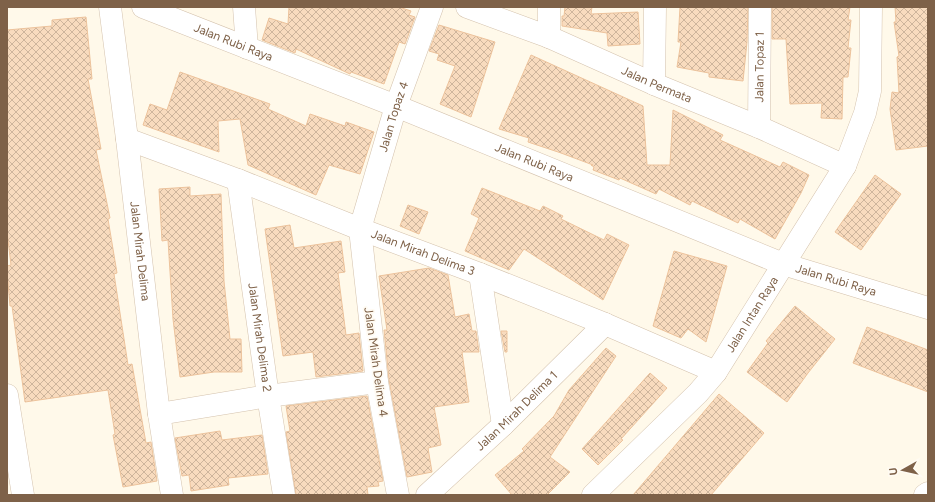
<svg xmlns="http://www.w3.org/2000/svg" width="935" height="502" font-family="Figtree,sans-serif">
	<defs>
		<pattern id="building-cross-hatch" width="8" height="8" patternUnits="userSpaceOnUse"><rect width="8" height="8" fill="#f8dbbe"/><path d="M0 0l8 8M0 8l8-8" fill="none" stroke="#ceb59c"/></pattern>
	</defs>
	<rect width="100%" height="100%" fill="#fff9ea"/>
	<path fill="url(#building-cross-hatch)" stroke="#edc39c" d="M289,7H399L411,11L409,15L415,17L405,44L399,42L384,84L351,72L350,74L296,49L295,53L262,40L269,18L288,24Z
		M565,7H592L591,14L638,12L640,44L608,46L607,33L562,26V16H564Z
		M680,7H748L747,42L743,81L709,77V73L677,67L681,42H678Z
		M772,7H850L848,20H851L848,48H851L848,77H843L842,119L821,118L822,103L790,104L786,39H772Z
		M895,7H928V146L896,150L890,109L892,92L899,93L897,57L899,56L894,22H896Z
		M86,17L92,79H88L101,149L96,150L110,218L108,219L117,273L114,274L128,365L132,364L146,443L151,442L157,481L123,487L113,435L115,434L108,390L25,402L12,306H10L7,272V266L11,265L7,232V30L52,26V20Z
		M439,25L495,42L471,117L440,104L455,66L437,60L439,54L429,51Z
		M531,55L643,106L647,165H670L673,110L723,135L720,140L780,167L783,162L809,175L801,193L775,239L740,219L738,223L692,201L690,205L659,189L656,194L620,178L619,180L593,170L594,167L591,165H593L561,153L528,142L529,138L499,129Z
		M180,72L270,104L268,109L306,126L310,114L345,126L346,122L374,132L360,174L329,165L316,195L248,165L240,119L218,121L219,152L143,125L150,104L167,110Z
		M875,175L901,194L861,250L835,232Z
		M190,187V196L221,194L224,281L230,339H241L242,372H214L180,377L173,319L168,240L162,241L159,189Z
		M482,188L540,211L543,206L563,216L561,219L604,240L607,234L629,245L603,300L524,249L509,270L465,251L479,218L471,214Z
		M408,205L428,212L419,234L400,226Z
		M290,225L294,248L341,241L345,272L338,273L346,335L359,333L363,371L316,377L313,352L283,356L265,229Z
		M674,251L727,266L706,342L688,329L681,338L653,326Z
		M429,268L448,275L455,317L469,314L472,331H476L479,352H462L469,402L434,407L441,445L428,448L432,472L407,477L389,380L384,330H387L379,276Z
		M795,306L835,339L808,373L787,402L747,372L768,343L766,341Z
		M867,327L928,350V392L853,363Z
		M501,331H507V352H505Z
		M606,348L616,356L550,457L570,472L547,495H512L495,475L524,451L522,449L554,416L569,390Z
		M650,373L667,388L621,439L623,440L598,465L582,449Z
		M719,394L764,433L711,495H633Z
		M367,396L383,481L378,482L379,486L367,487L368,495H296L286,432L290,431L286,406Z
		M220,431L222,440L262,435L268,474L228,478L229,485L191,491L189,475L182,476L175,438Z"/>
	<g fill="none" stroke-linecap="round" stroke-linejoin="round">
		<g stroke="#d4c2ad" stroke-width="23">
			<g id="minor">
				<path id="s1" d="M110,7L127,139L159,414L172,495"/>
				<path id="s2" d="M143,7L396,106L783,264L928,308"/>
				<path d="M244,7L247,48"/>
				<path id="s3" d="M467,7L549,37L654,84L759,127L845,166"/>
				<path d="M549,37V7"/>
				<path d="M654,84L655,7"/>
				<path id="s4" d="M759,127L760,7"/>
				<path id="s5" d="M127,139L238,180L360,229L480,274L605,324L716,372"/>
				<path id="s6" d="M238,180L268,396L284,495"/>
				<path d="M480,274L503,425"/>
				<path d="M7,395L23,495"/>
				<path d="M159,414L268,396L377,382"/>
				<path id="s7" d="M398,495L377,382L360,229L396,106L432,7"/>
				<path id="s8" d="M427,495L503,425L605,324"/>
				<path id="s9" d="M593,495L698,393L716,372L845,166L865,113L870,91L871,7"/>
				<path d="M925,495L928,493"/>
			</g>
		</g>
		<use href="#minor" stroke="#fff" stroke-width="22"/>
	</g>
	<g text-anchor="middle" stroke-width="3.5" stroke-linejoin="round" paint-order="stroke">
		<g font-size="12" fill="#7e6148" stroke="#fffbf3">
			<text dy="4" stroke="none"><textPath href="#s2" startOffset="97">Jalan Rubi Raya</textPath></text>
			<text dy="4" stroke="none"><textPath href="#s4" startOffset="60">Jalan Topaz 1</textPath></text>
			<text dy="4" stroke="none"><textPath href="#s3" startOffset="205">Jalan Permata</textPath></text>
			<text dy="4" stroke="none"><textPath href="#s7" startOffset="386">Jalan Topaz 4</textPath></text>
			<text dy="4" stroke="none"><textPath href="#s2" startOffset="421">Jalan Rubi Raya</textPath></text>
			<text dy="4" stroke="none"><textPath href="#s1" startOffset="246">Jalan Mirah Delima</textPath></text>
			<text dy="4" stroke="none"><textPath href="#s5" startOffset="317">Jalan Mirah Delima 3</textPath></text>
			<text dy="4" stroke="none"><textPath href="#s2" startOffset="745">Jalan Rubi Raya</textPath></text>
			<text dy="4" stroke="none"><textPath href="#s9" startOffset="242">Jalan Intan Raya</textPath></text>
			<text dy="4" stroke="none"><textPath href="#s6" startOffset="159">Jalan Mirah Delima 2</textPath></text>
			<text transform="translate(376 362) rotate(82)" y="4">Jalan Mirah Delima 4</text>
			<text dy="4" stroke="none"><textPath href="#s8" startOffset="123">Jalan Mirah Delima 1</textPath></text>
		</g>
	</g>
	<rect width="935" height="502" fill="none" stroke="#7e6148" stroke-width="16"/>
	<g transform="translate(903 470) rotate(262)" stroke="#fffbf3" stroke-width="3" paint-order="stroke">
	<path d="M0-3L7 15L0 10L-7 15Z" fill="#7e6148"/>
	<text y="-6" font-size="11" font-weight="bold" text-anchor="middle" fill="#7e6148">U</text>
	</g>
</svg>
